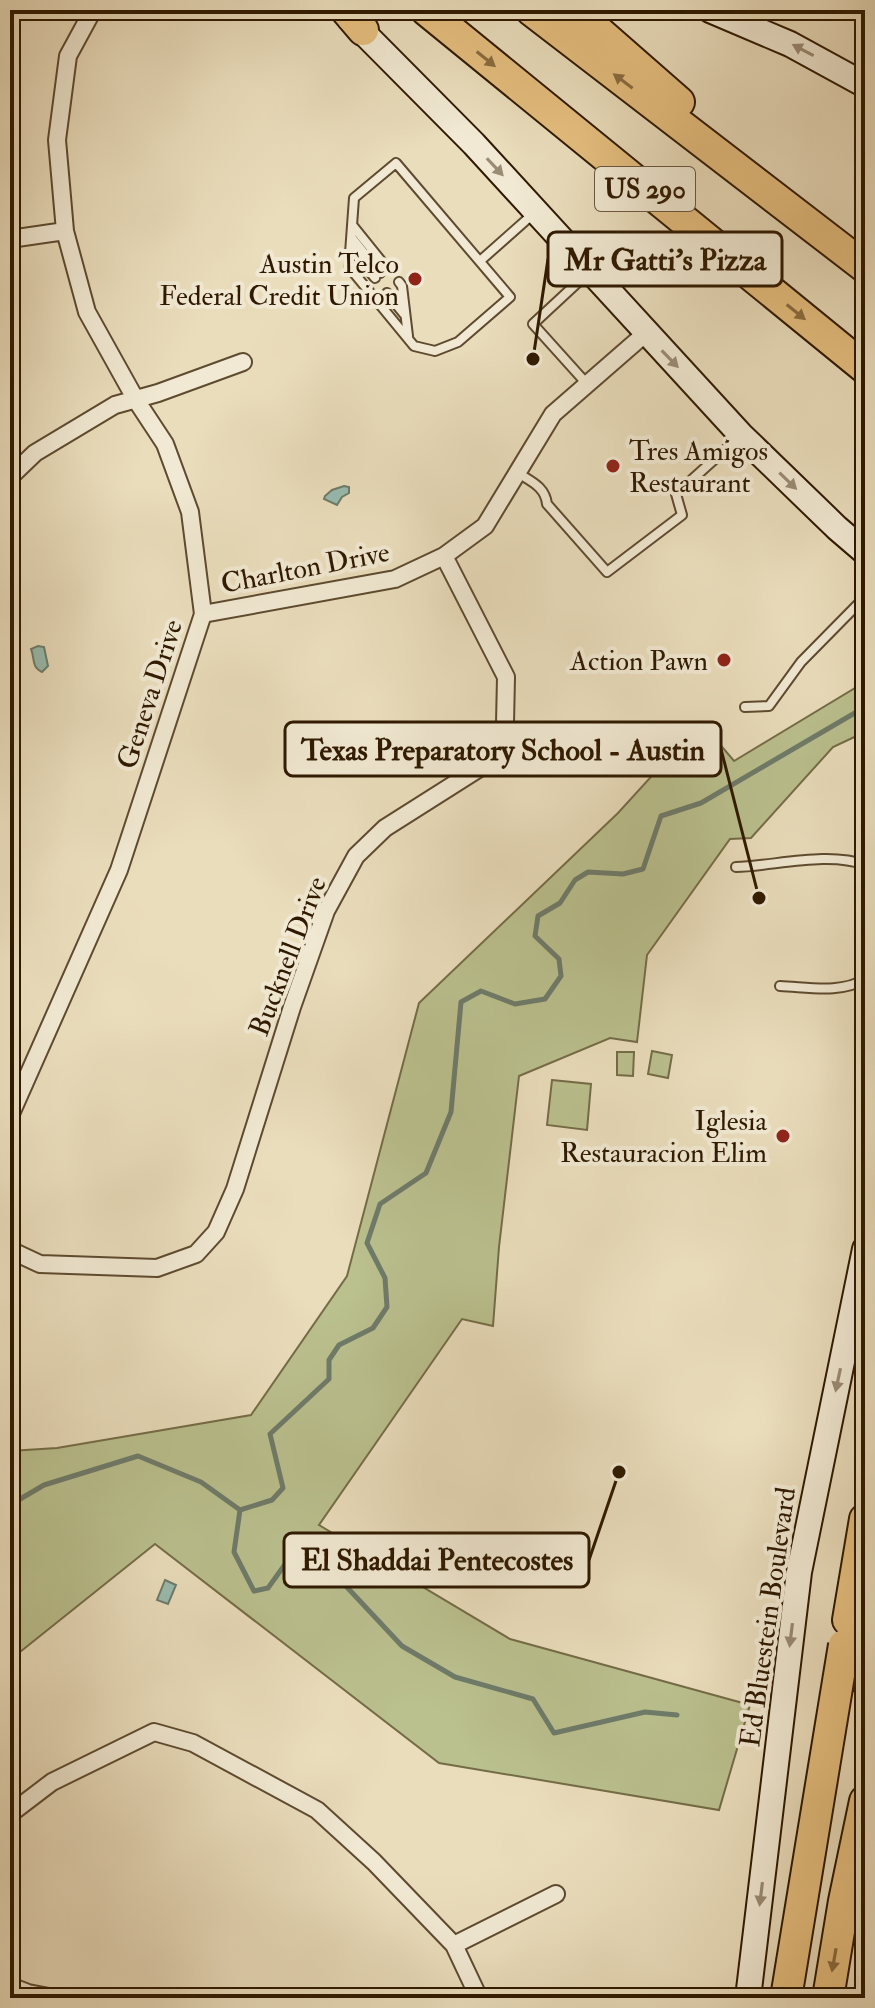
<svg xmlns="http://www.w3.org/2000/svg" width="875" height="2008" font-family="'IM FELL Double Pica',serif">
	<rect width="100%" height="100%" fill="#eaddbc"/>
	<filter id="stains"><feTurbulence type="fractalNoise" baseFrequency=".0025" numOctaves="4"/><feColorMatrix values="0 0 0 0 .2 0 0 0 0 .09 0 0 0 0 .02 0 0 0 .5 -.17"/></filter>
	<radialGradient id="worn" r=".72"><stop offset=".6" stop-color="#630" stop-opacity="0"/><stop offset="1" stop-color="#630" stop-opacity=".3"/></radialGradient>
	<path fill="#bac08e" stroke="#746c47" stroke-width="2" d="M865,682V732L833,747L751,838L730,839L647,955L637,1042L610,1038L519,1076L499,1247L493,1326L462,1319L319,1525L510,1639L750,1705L719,1810L439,1763L155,1544L10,1660V1451L57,1448L251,1415L347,1276L419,1003L618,813L701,722L734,761Z
		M652,1051L672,1055L668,1078L648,1074Z
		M617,1052H634L633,1076L617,1075Z
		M552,1080L591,1084L587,1130L547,1125Z"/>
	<path fill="#98bcb0" stroke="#6e7b6a" stroke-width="2" d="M344,486L349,487V493L342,497L337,505L324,499L325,496L332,490Z
		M38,646L44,647L48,666L42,672C31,667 35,658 31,649Z
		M165,1580L176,1585L168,1604L157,1600Z"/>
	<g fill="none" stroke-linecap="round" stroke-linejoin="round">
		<path stroke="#6e7b6a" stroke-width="5" d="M10,1505L44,1485L138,1456L201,1482L240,1510L234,1552L254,1591L268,1588L291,1556L329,1568L402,1646L455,1677L533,1699L554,1733L645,1712L677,1715
			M240,1510L272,1500L283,1488L270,1434L329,1379V1360L339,1345L373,1328L387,1307L385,1278L367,1243L380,1204L426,1173L451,1112L461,1002L481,991L515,1004L545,999L561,976L559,959L535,936L538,916L560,903L575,880L588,872L623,874L643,869L661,816L701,803L865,707"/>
		<g stroke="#5e4a2f" stroke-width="12">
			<path id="service" d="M396,163L510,297L458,342L435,351L414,346L349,267L354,198Z
				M353,226L386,267
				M352,238L380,273
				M351,249L375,278
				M480,261L533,214
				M399,282L402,286L408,336
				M387,293L404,314
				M587,384L533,324L589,272
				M518,473C532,482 545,487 547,504L607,572L682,515L676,494L738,438
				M745,707L769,706L801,662L865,597
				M736,867C774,866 829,851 865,865
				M780,986C808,987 841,994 865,979"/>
		</g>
		<g stroke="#5e4a2f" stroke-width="20">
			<path id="minor" d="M10,239L65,231
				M10,477L35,453L115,405L158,393L243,362
				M203,614L395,579L444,556L485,526L553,414L646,333
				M10,1116L119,870L203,614L190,512L165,444L136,400L87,312L65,231L57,140L68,56L93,10
				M10,1250L40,1264L157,1268L196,1254L216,1232L235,1189L292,1007L326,911L356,856L385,828L486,764L505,723L506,677L444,556
				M10,1814L52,1782L154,1732L193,1743L317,1810L374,1862L454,1945L479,1998
				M454,1945L556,1894
				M10,1986L28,1993L54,1998"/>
		</g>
		<g stroke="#2f1900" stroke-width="28">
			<path id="secondary" d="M710,10L790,44L865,85
				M350,19L474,144L741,435L837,528L865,552
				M748,1998L799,1572L865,1249"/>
		</g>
		<g stroke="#2f1900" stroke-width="34">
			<path id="motorway" d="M346,10L363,30
				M426,10L865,368
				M531,10L865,267
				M574,10L679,102
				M848,1620L865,1519
				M846,1677L865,1597
				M828,1998L844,1901L865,1801"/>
		</g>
		<use href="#service" stroke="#f1e9d3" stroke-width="8"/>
		<use href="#minor" stroke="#f1e9d3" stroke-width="16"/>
		<use href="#secondary" stroke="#f1e9d3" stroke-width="24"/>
		<use href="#motorway" stroke="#e5be7e" stroke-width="30"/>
		<g stroke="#2f1900" stroke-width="34" stroke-linecap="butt">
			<path id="motorway-bridge" d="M786,1998L844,1645"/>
		</g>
		<use href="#motorway-bridge" stroke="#e5be7e" stroke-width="30"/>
	</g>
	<defs><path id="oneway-solid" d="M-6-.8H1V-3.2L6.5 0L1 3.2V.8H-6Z" transform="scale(2)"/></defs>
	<g fill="#9a8b74">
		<use href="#oneway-solid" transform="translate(803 50) rotate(-152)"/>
		<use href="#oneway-solid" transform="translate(495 167) rotate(47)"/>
		<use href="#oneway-solid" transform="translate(670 359) rotate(46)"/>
		<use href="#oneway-solid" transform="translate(788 481) rotate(44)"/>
		<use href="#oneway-solid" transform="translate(838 1380) rotate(102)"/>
		<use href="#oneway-solid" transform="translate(791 1635) rotate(97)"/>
		<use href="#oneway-solid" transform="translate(761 1894) rotate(97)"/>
	</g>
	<g fill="#8a6c3f">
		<use href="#oneway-solid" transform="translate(486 59) rotate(39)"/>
		<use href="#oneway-solid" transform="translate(623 81) rotate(-143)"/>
		<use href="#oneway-solid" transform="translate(796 312) rotate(39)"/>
		<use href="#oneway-solid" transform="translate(834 1960) rotate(100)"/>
	</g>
	<g fill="#8f2418" stroke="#f1e9d3" stroke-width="3">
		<circle cx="415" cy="279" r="8"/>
		<circle cx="613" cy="466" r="8"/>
		<circle cx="724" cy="660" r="8"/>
		<circle cx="783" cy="1136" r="8"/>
	</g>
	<g text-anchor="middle" stroke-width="8" stroke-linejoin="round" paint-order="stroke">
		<rect fill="#f1e9d3" stroke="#69573f" stroke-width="2" x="595" y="167" width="100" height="44" rx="6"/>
		<g font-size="26" font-weight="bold" fill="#2f1900">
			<text x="645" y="198">US 290</text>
		</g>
		<g font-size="28" fill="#2f1900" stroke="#f1e9d3" text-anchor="end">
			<text x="399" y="273">Austin Telco<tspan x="399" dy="32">Federal Credit Union</tspan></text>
			<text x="629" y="460" text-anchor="start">Tres Amigos<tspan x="629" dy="32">Restaurant</tspan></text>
			<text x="708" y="670">Action Pawn</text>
			<text x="767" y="1130">Iglesia<tspan x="767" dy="32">Restauracion Elim</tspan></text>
		</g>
		<g font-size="28" fill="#2f1900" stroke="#f1e9d3">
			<text transform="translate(305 567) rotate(-11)" y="10">Charlton Drive</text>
			<text transform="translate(149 694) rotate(-72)" y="10">Geneva Drive</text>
			<text transform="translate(287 956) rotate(-69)" y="10">Bucknell Drive</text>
			<text transform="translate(767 1617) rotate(-82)" y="10">Ed Bluestein Boulevard</text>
		</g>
	</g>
	<path fill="none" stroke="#2f1900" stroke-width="3" d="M533 359L548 259M759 898L721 749M619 1472L589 1560"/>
	<g fill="#2f1900" stroke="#f1e9d3" stroke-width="3">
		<circle cx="533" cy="359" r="8"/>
		<circle cx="759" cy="898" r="8"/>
		<circle cx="619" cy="1472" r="8"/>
	</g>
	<g fill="#f1e9d3" stroke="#2f1900" stroke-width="3">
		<rect x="548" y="232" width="234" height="54" rx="8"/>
		<rect x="285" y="722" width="436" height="54" rx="8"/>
		<rect x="284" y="1533" width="305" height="54" rx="8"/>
	</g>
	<g font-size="30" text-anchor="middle" font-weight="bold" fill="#2f1900">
		<text x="665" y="270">Mr Gatti's Pizza</text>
		<text x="503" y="760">Texas Preparatory School - Austin</text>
		<text x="437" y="1570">El Shaddai Pentecostes</text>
	</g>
	<rect width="875" height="2008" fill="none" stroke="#eaddbc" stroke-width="40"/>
	<rect x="12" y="12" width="851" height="1984" fill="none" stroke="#2f1900" stroke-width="4"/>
	<rect x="20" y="20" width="835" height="1968" fill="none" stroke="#2f1900" stroke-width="2"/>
	<rect width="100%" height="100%" filter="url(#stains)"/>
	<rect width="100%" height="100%" fill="url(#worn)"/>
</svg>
